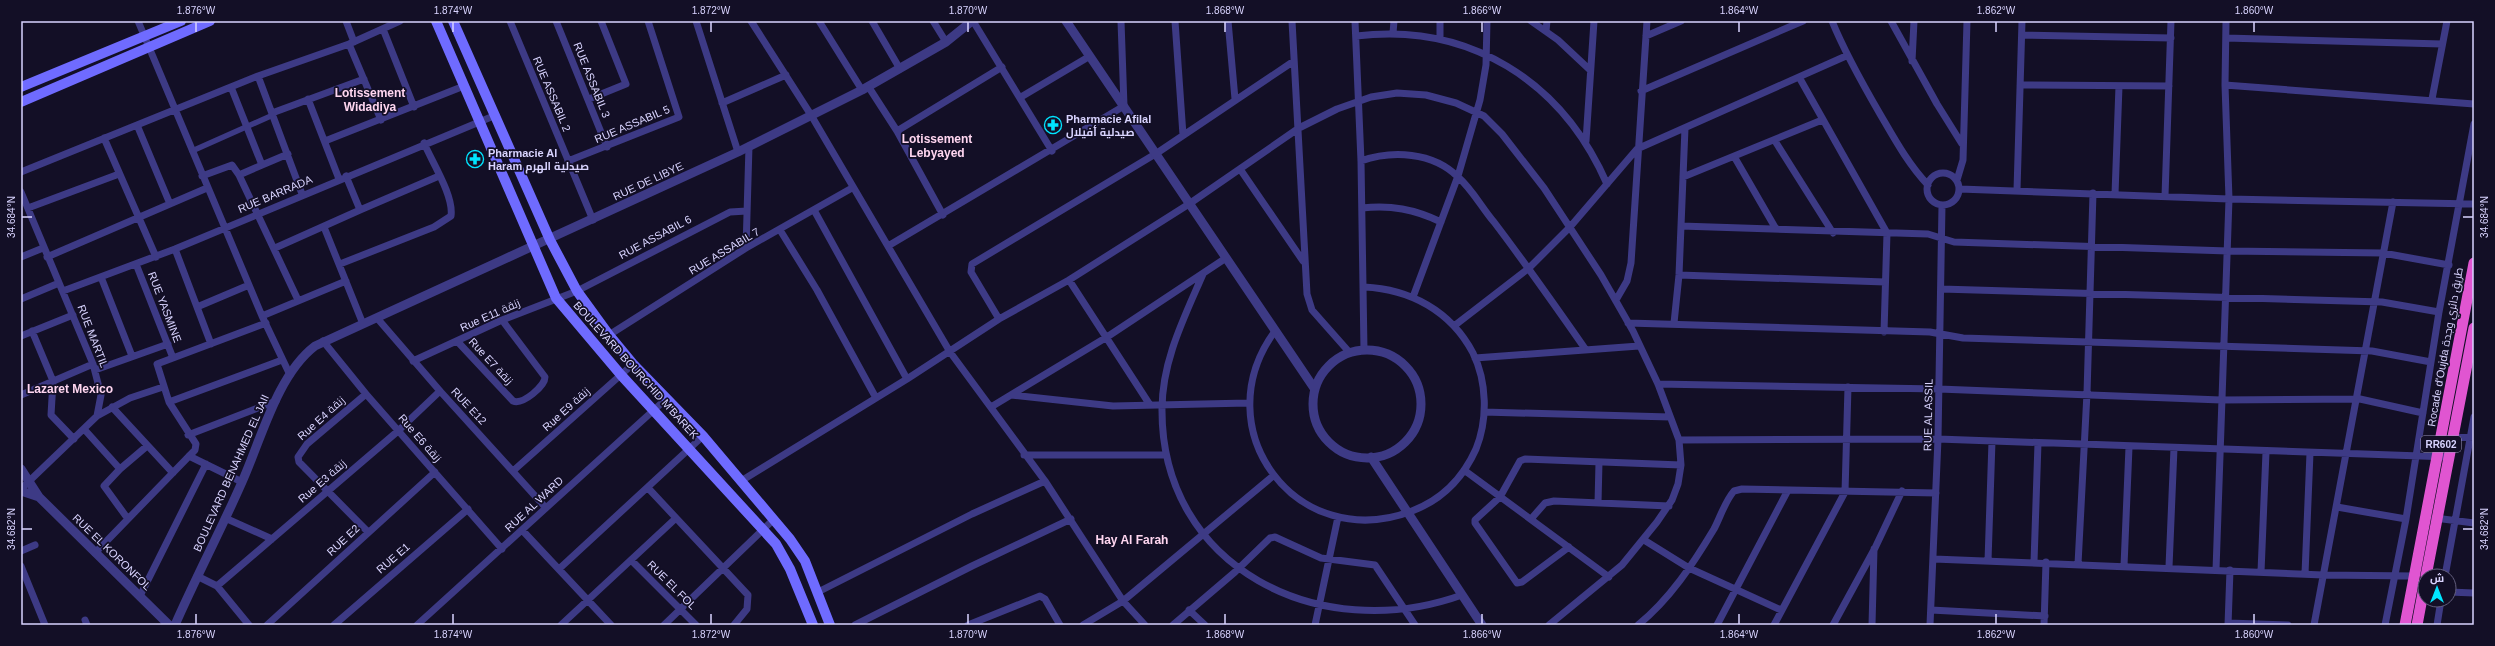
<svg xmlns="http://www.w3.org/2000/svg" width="2495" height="646" font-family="Helvetica,Cairo,sans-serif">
	<rect width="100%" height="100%" fill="#130f26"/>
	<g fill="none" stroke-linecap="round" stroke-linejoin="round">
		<path stroke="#3d3a85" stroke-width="5.5" d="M192,151L273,115"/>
		<path stroke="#3d3a85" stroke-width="7" d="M138,21L262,316L290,375
			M346,21L354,42
			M510,21L593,220
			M556,21L607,147
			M696,21L738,152
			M751,21L811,115L950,352L1045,481L1123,601L1145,625
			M819,21L862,90
			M872,21L900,69
			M933,21L946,42
			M973,21L1052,151
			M1175,21L1183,135
			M1228,21L1235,99
			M1292,21L1307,294L1312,310L1350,353
			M1355,21L1361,161L1364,350
			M1531,21L1558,40L1590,70
			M1832,21C1845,53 1862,83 1880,114C1894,138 1908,164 1928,185
			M1891,21L1937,104L1962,144
			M383,29L414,107
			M1546,31L1547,21
			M1393,33L1394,21
			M2022,35L2171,38
			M1356,36C1469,22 1562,81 1607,184
			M1646,36L1681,21
			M2226,38L2442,44
			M1440,39V21
			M349,44L381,120
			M1912,61L1914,21
			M258,76L302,194
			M1799,77L1887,233L1884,332
			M2020,85L2169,86
			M2225,85L2474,104
			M868,86L897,131L943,215
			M231,87L262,165L239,175L298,300
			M1641,91L1803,21
			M1021,97L1090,56
			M308,99L339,179
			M589,99L626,84L601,21
			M2432,99L2447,21
			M722,103L786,75
			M272,113L364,79
			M137,125L170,204
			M897,131L1002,67
			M104,138L156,257
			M325,141L464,86
			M1586,141L1594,21
			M1775,141L1833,233
			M1735,158L1776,229
			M568,161L679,117L648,21
			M1361,161C1392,150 1433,152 1458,177C1472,189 1482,208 1494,222C1526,264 1556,307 1586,350
			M262,165L288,154
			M1240,169L1303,261
			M21,172L258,76L349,44L400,21
			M1927 189a16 16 0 1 1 32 0a16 16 0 1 1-32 0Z
			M202,176L232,165L239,175
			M1683,177L1822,120
			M1957,180L1963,160L1967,21
			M1960,189L2229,199L2474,204
			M2017,190L2022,21
			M21,192L93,364L101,395L97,416L21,489
			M2115,194L2119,86
			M2165,196L2171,21
			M28,208L119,174
			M1362,208C1391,205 1414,209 1441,222
			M360,210L439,176
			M814,210L907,379
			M1681,226L1928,234L1954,242L2228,251L2383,253L2449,265
			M324,227L363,324
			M780,230L817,290L876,398
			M888,246L1124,106L1121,21
			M275,248L360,210L346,176
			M746,248L749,146
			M175,249L211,344
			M21,257L43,248
			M47,257L207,188
			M136,264L173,358
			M340,264L434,227L451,216C454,196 432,162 424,143
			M1203,274C1184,318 1162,361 1162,409C1161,568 1320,646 1462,595
			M1679,275L1885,282
			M101,277L132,356
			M1069,280L1150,405
			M1941,289L2382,302L2439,312
			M63,291L175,249L496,115
			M1413,297L1458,176L1480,100L1486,65L1487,21
			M21,299L59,283
			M1616,300L1627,281L1631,263L1647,21
			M197,307L249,285
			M262,316L346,281
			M377,318L440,391L546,508
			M999,319L971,272L972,264L1157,153L1294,61
			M1628,323L1930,332L1963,338L2372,351L2431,362
			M1674,323L1679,275L1685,128
			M1454,326L1529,268L1570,227L1637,149L1846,56
			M32,331L53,381L51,415L74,439
			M1275,331C1203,429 1297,555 1412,511C1441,500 1463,478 1476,449C1488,419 1487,382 1473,353C1451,311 1410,289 1364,287
			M609,335L746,248L852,188
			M21,336L73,315
			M323,341L366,394L502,549
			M457,341L513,401C523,405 545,386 545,377L502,320
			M1475,358L1639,346
			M413,361L502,320L577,291L730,212L747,211
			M95,370L168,344
			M1658,384L1939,389L2221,400L2360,399L2423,413
			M366,394L307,444L298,457L299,462L368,532
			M21,395L93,364
			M1011,395L1113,406L1248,403
			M169,402L282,360
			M112,407L173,473
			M991,407L1107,337L1226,258
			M1484,412L1670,417
			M97,416L130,398L163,387
			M84,429L120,469L147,446
			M188,435L276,401
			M2450,438L2474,437
			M1679,440L1938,439L2449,457
			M1024,455H1166
			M189,456L242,482
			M120,469L104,486L128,519
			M1464,470L1609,577
			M513,471L633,364
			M741,481L907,379L999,319L1069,280L1189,204L1299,128L1337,109L1371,97L1397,93L1426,95L1456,103L1484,116L1502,134L1544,188L1601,275L1633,331L1658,384L1679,440L1681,465L1678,484L1672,500L1657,522L1622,565L1549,625
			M649,489L748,595L747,609L734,625
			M1598,503L1599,462
			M2337,507L2406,519
			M225,518L272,539
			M2435,518L2474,523
			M1531,519L1545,503L1554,501L1669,506
			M522,530L611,625
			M1644,540L1689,568L1781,610
			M1569,547L1522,582L1517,583L1475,523V520L1500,497L1520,461L1525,459L1681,465
			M21,551L35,545
			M95,553L195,450L196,444L169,402L157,364L266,323
			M1934,559L2323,575L2415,576
			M632,561L696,625
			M1988,561L1992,441
			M2034,562L2038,443
			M2078,564L2087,393L2093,193
			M21,566L45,625
			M2124,566L2129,447
			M2169,567L2174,448
			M559,569L703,436
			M2216,570L2229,199L2225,85L2226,21
			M2261,572L2266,452
			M2305,574L2310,453
			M197,576L217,586L249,625
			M2445,576L2474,417
			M217,586L398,431L440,391
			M818,592L972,514L1045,481
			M2449,592L2474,593
			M140,596L206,464
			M1189,610L1205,625
			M1931,610L2045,616
			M85,620L87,625
			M2228,623L2288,625
			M267,625L435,472
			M334,625L468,509
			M417,625L666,399
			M561,625L675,519
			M664,625L774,519
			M855,625L972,566L1071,519
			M968,625L1040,596L1045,599L1060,625
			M1083,625L1123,601L1273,476
			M1173,625L1235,572L1270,538L1275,537L1321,558L1375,565L1415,625
			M1315,625L1338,517
			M1638,625C1670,599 1693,564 1714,529C1720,518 1725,501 1734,491L1742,489L1936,493
			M1717,625L1787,492
			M1774,625L1845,492L1848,387
			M1833,625L1875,548L1902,491
			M1872,625L1874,549
			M1930,625L1938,439L1942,205
			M2044,625L2046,562
			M2228,625L2230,570
			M2314,625L2393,202
			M2385,625L2406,519L2439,312L2474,124
			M2437,625L2441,600"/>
		<path stroke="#3d3a85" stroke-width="9" d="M1066,21L1314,388
			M1313 404a54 54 0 1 1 108 0a54 54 0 1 1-108 0Z
			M1371,457L1482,625
			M21,469L39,497L169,625
			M21,491L39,497
			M175,625C196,577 221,530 242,482C261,440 277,375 315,346L738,152L862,90L946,42L972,21"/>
		<path stroke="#6f6bff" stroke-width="10" d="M436,21L556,298L621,375L776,544L790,569L813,625
			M453,21L550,240L577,291L609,335L633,364L703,436L790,539L805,561L830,625
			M21,87L181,21
			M21,102L210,21"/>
		<path stroke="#e055d1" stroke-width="11" d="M2426,576L2474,328
			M2405,625L2474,263
			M2417,625L2425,582"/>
	</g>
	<path fill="none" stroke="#d9d4ff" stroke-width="1.5" d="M196,22V32M453,22V32M711,22V32M968,22V32M1225,22V32M1482,22V32M1739,22V32M1996,22V32M2254,22V32M22,217H32M2463,217H2473M22,529H32M2463,529H2473M196,614V624M453,614V624M711,614V624M968,614V624M1225,614V624M1482,614V624M1739,614V624M1996,614V624M2254,614V624"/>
	<defs>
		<g id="pharmacy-ring" transform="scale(0.9)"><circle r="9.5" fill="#130f26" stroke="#00e5ff" stroke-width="1.5"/><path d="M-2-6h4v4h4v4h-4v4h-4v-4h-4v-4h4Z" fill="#00e5ff"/></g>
	</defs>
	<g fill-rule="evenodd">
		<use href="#pharmacy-ring" x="1053" y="125"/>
		<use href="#pharmacy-ring" x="475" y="159"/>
	</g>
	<g text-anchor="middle" stroke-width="3.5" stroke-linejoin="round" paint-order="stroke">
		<rect fill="#130f26" stroke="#9e99be" stroke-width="1" x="2421" y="436" width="40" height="16" rx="3"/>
		<g font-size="10" font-weight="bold" fill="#d9d4ff">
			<text x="2441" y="448">RR602</text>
		</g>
		<g font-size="11" fill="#d9d4ff" stroke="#130f26">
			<text transform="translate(592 80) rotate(68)" y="4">RUE ASSABIL 3</text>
			<text transform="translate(552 94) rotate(67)" y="4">RUE ASSABIL 2</text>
			<text transform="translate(632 124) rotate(-23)" y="4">RUE ASSABIL 5</text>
			<text transform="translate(648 181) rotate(-25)" y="4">RUE DE LIBYE</text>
			<text transform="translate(275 194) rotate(-23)" y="4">RUE BARRADA</text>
			<text transform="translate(655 237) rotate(-28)" y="4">RUE ASSABIL 6</text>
			<text transform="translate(724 251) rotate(-31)" y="4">RUE ASSABIL 7</text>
			<text transform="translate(165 307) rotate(69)" y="4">RUE YASMINE</text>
			<text transform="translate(490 315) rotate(-24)" y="4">Rue E11 زنقة</text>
			<text transform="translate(93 336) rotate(69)" y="4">RUE MARTIL</text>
			<text transform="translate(2445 347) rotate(-80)" y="4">Rocade d'Oujda طريق دائري وجدة</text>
			<text transform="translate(491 361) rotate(47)" y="4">Rue E7 زنقة</text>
			<text transform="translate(636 370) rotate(48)" y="4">BOULEVARD BOURCHID M'BAREK</text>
			<text transform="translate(469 406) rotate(47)" y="4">RUE E12</text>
			<text transform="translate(566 409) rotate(-42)" y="4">Rue E9 زنقة</text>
			<text transform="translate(1928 415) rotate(-89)" y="4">RUE AL ASSIL</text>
			<text transform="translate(321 418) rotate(-42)" y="4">Rue E4 زنقة</text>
			<text transform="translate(420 438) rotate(49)" y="4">Rue E6 زنقة</text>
			<text transform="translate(231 473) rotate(-66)" y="4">BOULEVARD BENAHMED EL JAII</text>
			<text transform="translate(322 481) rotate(-41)" y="4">Rue E3 زنقة</text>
			<text transform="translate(534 504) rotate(-43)" y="4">RUE AL WARD</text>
			<text transform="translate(343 540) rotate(-43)" y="4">RUE E2</text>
			<text transform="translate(112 552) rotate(44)" y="4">RUE EL KORONFOL</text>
			<text transform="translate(393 558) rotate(-41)" y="4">RUE E1</text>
			<text transform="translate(672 585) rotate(45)" y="4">RUE EL FOL</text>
		</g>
		<g font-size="11" font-weight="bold" fill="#d9d4ff" stroke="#130f26" text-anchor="start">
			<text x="1066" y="123">Pharmacie Afilal<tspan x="1066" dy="13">صيدلية أفيلال</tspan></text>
			<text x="488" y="157">Pharmacie Al<tspan x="488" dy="13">Haram صيدلية الهرم</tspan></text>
		</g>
		<g font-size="12" font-weight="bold" fill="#ffd6f0" stroke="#130f26">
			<text x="370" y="97">Lotissement<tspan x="370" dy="14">Widadiya</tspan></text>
			<text x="937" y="143">Lotissement<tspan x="937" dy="14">Lebyayed</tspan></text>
			<text x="70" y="393">Lazaret Mexico</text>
			<text x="1132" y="544">Hay Al Farah</text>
		</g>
	</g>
	<rect width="2495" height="646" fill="none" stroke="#130f26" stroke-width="44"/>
	<g transform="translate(2437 588)"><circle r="19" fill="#130f26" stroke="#625e7d"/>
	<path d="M0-3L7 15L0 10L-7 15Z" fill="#00e5ff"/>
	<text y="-6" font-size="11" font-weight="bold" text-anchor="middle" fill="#d9d4ff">ش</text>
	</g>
	<rect x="22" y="22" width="2451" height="602" fill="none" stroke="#d9d4ff" stroke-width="1.5"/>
	<g font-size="10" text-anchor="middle" fill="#d9d4ff">
		<text x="196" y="14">1.876°W</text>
		<text x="453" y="14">1.874°W</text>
		<text x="711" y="14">1.872°W</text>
		<text x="968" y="14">1.870°W</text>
		<text x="1225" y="14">1.868°W</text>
		<text x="1482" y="14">1.866°W</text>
		<text x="1739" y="14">1.864°W</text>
		<text x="1996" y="14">1.862°W</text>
		<text x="2254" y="14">1.860°W</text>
		<text transform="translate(11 217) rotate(-90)" y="4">34.684°N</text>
		<text transform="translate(2484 217) rotate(-90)" y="4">34.684°N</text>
		<text transform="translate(11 529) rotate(-90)" y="4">34.682°N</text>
		<text transform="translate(2484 529) rotate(-90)" y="4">34.682°N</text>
		<text x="196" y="638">1.876°W</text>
		<text x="453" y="638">1.874°W</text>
		<text x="711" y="638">1.872°W</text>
		<text x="968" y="638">1.870°W</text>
		<text x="1225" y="638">1.868°W</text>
		<text x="1482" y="638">1.866°W</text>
		<text x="1739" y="638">1.864°W</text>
		<text x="1996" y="638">1.862°W</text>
		<text x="2254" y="638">1.860°W</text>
	</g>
</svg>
